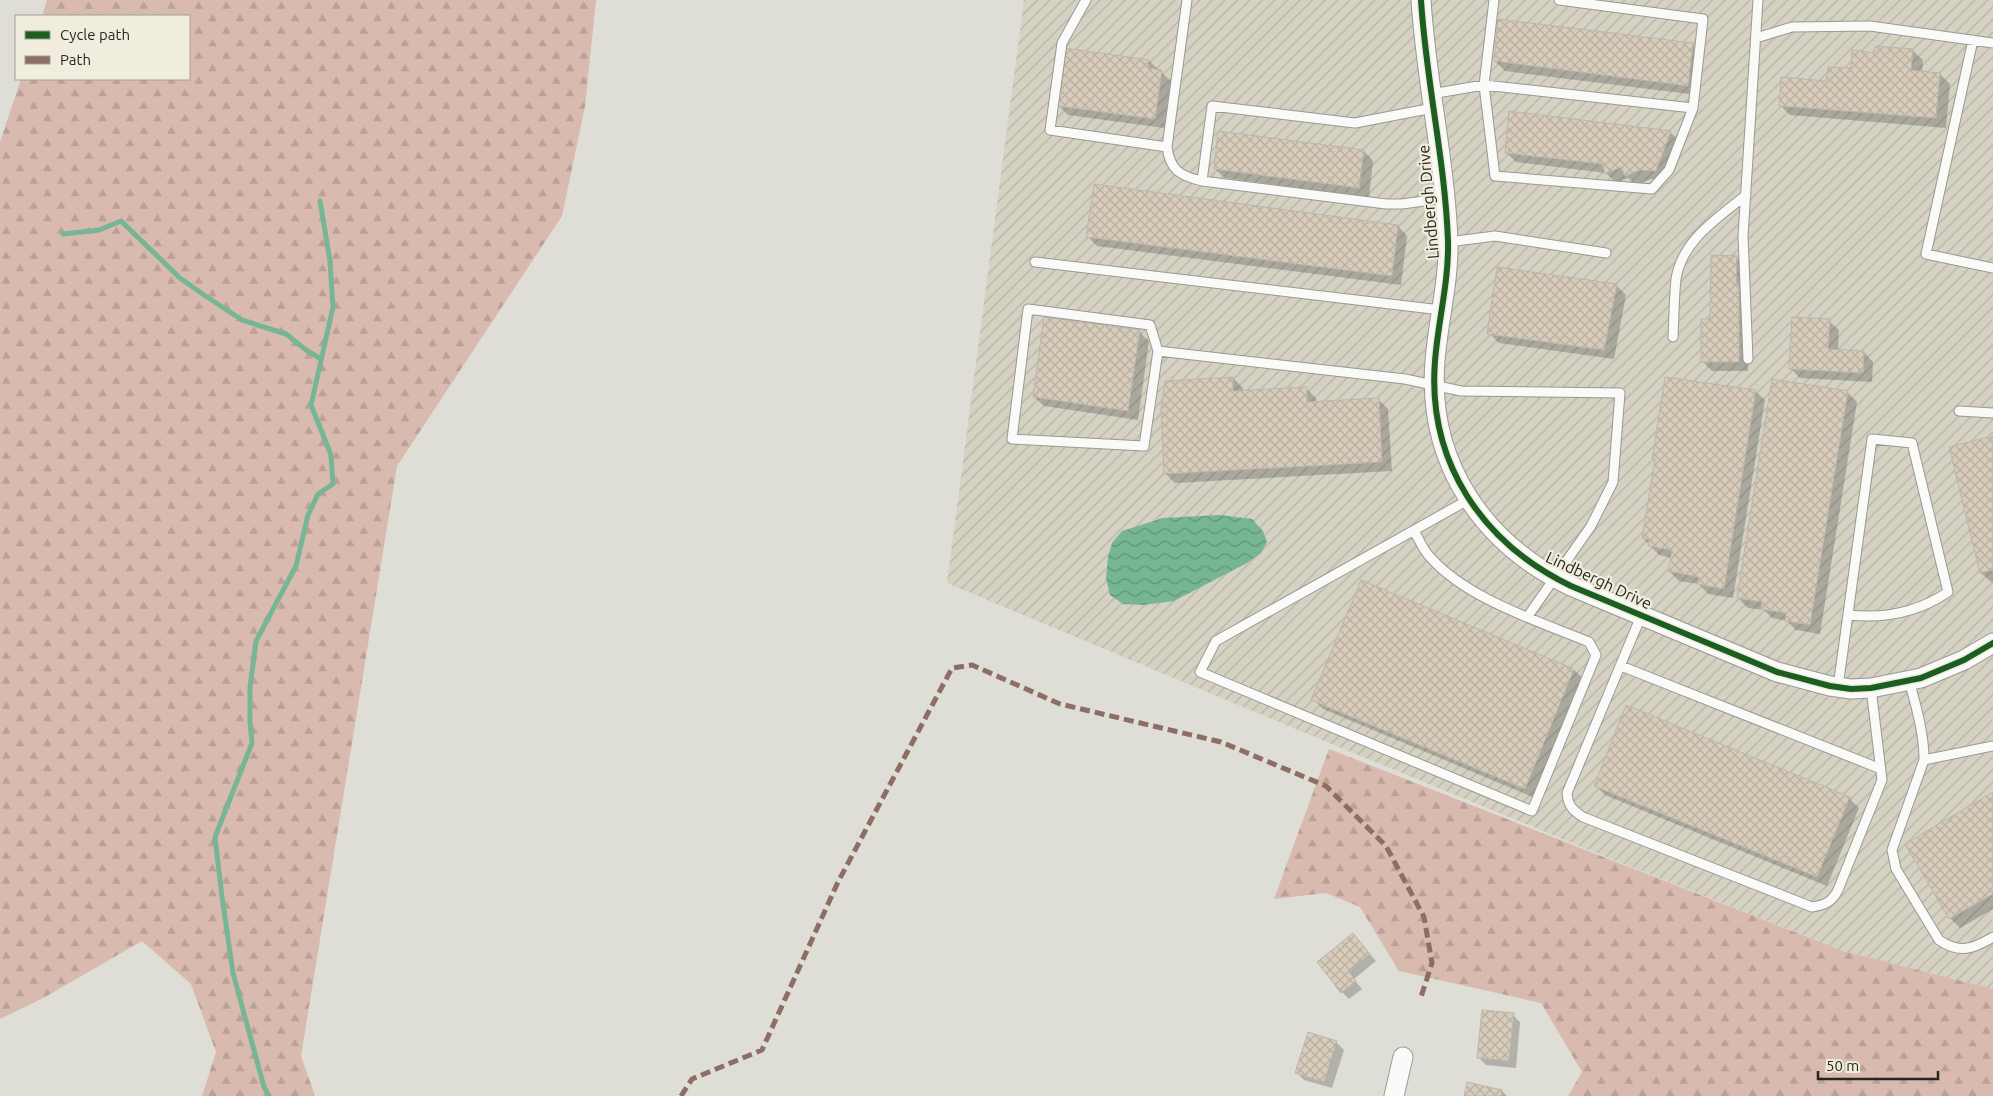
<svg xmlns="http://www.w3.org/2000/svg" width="1993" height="1096" font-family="Ubuntu,sans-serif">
	<defs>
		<pattern id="industrial-furrows" width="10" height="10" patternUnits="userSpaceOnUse" patternTransform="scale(1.25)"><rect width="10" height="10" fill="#d5d2c3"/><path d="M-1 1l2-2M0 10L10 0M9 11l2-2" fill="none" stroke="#b7b4a7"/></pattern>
		<pattern id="forest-firs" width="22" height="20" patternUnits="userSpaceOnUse" patternTransform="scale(1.25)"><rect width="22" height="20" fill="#d9baae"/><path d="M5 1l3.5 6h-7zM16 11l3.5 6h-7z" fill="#baa095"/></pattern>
		<pattern id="water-waves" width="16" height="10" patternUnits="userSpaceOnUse" patternTransform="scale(1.25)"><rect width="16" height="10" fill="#76b694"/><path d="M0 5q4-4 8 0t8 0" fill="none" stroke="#619478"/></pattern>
		<pattern id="building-cross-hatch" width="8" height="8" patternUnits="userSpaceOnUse" patternTransform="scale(1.25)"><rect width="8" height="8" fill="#d7cbba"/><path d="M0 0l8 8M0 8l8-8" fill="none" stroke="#b9aea0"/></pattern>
	</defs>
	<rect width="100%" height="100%" fill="#deddd6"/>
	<path fill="url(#industrial-furrows)" d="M1024,0H1993V989L1843,951L1589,850L1334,745L947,583Z"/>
	<path fill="url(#forest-firs)" d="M47,0H596L585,106L562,216L397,466L301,1056L315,1096H202L216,1052L191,984L142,941L45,997L0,1019V142L21,79H189V16H42Z
		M1329,749L1843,951L1993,989V1096H1568L1582,1072L1541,1003L1399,971L1360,907L1326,893L1274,899Z"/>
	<path fill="url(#water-waves)" d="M1220,515L1252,519L1263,531L1267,542L1261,553L1247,563L1174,601L1143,605L1123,604L1110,595L1106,578L1108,557L1112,543L1122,531L1163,518Z"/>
	<path fill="#0003" d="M1692,44L1702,54L1697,95L1505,71L1495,61Z
		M1913,51L1923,60L1922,73L1940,74L1950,84L1946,128L1790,115L1780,105L1852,69L1875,54Z
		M1149,61L1171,81L1164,128L1068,115L1058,105Z
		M1670,132L1680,142L1666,181L1651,179L1636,185L1628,178L1616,183L1606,173L1516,162L1506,152Z
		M1364,151L1373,161L1369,197L1225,178L1215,169Z
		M1398,226L1407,236L1401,285L1097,246L1087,236Z
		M1736,257L1746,267L1749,296L1748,371H1712L1702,361Z
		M1616,285L1626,295L1614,359L1499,343L1489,333Z
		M1829,321L1839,330L1838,350L1864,352L1873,362L1872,382L1800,378L1790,368Z
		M1139,332L1149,341L1138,420L1044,406L1034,397Z
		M1233,378L1243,388V392L1306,388L1316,398V403L1378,399L1388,409L1392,471L1175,483L1165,473Z
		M1755,391L1765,400L1733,598L1708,594L1699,584L1679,581L1669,571L1672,558L1659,555L1643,538L1656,460L1654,458Z
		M1847,392L1857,402L1820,634L1796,630L1787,621L1772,618L1764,610L1748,608L1738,598Z
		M1993,437V582H1991L1981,573Z
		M1361,581L1574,670L1584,679L1535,798L1323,709L1313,699Z
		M1595,785L1849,798L1859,808L1827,886L1605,795Z
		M1993,794V909L1960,928L1950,918L1907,844Z
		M1353,935L1376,961L1354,979L1362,989L1349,999L1342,992Z
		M1513,1015L1520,1022L1516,1068L1486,1065L1479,1058Z
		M1336,1042L1344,1050L1332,1088L1304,1080L1297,1073Z
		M1502,1091L1507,1096H1465Z"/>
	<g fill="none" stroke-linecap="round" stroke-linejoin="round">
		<path stroke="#76b694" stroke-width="5" d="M63,234L99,230L121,221L180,278L204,295L242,320L286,334L306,350L321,359
			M269,1096L264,1087L233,973L222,897L215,837L252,743L250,722V687L256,641L296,566L308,515L318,494L333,484L331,455L311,405L333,307L330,261L320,201"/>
	</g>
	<path fill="url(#building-cross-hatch)" stroke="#b9b6b1" d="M1498,19L1693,43L1688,86L1494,61Z
		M1875,46L1913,49L1911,70L1940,73L1936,118L1779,106L1781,77L1826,81L1828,67L1851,68L1852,50L1874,53Z
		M1065,48L1149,60L1148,68L1162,70L1155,119L1057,106Z
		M1509,111L1671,131L1656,171L1640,170L1625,176L1621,167L1605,174L1602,164L1505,153Z
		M1218,131L1364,150L1359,188L1214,169Z
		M1094,184L1398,225L1392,276L1086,237Z
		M1711,255L1737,256L1736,285H1739V362H1701V319H1710Z
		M1497,267L1617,284L1604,350L1487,334Z
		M1044,317L1140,330L1128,411L1033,397Z
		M1792,317L1830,319L1828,349L1864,351L1863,373L1789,369Z
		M1233,377V391L1307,387V402L1379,398L1382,462L1164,474L1161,409L1165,381Z
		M1665,377L1756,390L1724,589L1697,584L1699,577L1668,571L1672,550L1648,546L1649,540L1642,538L1655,459H1652Z
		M1772,379L1848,391L1810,625L1785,621L1786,613L1761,609L1762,602L1737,598Z
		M1993,436V570L1980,573L1949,447Z
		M1361,580L1574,669L1525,789L1311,700Z
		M1626,705L1850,797L1817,877L1594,786Z
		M1993,792V894L1949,919L1905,844Z
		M1353,933L1370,954L1348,971L1356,981L1341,993L1317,962Z
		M1482,1010L1514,1013L1509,1061L1477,1058Z
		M1308,1032L1337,1041L1324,1082L1295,1073Z
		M1467,1082L1502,1090L1501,1096H1464Z"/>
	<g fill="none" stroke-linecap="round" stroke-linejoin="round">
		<g stroke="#999892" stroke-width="11">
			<path id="service" d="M1086,0L1062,43L1050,130L1167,147
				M1187,0L1167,147C1170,170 1180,176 1202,181
				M1494,0L1484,85L1495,176L1652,189L1669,170L1693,108L1703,19L1559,0
				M1756,38L1792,27L1870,26L1993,43
				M1973,40L1926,254L1993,268
				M1431,94L1484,85L1693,108
				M1433,108L1355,123L1212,106L1202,181L1386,204H1402L1445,198
				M1448,242L1495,236L1606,253
				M1035,262L1441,310
				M1673,337C1674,318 1674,298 1676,279C1682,240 1718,218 1746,195
				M1158,351L1150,325L1028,309L1012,439L1144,446L1158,351L1405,379L1461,391L1620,393L1613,482L1591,526L1528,616
				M1748,359L1743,236L1758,0
				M1959,411L1993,413
				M1414,531C1419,539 1423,550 1430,557C1467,599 1538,621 1589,642L1596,655L1532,811L1200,672L1216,641L1468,500
				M1641,616L1567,793C1568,805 1572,810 1583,817L1812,907C1825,905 1832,902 1838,890L1882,780L1871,688
				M1621,666L1881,769
				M1909,680C1916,706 1924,733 1924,760L1892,850L1896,869L1939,940C1959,954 1973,949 1993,937
				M1838,687L1872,439L1912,443L1948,592C1917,613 1884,619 1848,615
				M1924,760L1993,746"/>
		</g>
		<g stroke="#999892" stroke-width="21">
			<path id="minor" d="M1421,0C1426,81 1445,160 1448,241C1449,282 1438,321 1435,361C1427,462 1482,543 1571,586L1777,672L1830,686L1851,689L1871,688L1921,678L1964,660L1993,643
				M1394,1096L1403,1057"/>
		</g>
		<use href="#service" stroke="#fafaf9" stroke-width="9"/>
		<use href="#minor" stroke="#fafaf9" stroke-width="19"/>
		<path stroke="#8d6e63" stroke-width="5" stroke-dasharray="10 5" stroke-linecap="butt" d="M681,1096L692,1079L762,1050L838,882L952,668L972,665L1060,704L1221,742L1326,786L1386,846L1424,917L1432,963L1421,997"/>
		<g stroke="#f0eddf" stroke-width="9">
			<path id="cycleway" d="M1421,0C1426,81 1445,160 1448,241C1449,282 1438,321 1435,361C1427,462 1482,543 1571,586L1777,672L1830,686L1851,689L1871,688L1921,678L1964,660L1993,643"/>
		</g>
		<use href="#cycleway" stroke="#1b5e20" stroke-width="6"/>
	</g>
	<g text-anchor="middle" stroke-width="4.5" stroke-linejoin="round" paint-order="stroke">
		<g font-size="16" fill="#272620" stroke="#f0eddf">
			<text transform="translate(1428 202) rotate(-95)" y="6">Lindbergh Drive</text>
			<text transform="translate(1599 580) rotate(25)" y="6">Lindbergh Drive</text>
		</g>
	</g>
	<rect x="15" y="15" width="175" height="65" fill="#f0eddf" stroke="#a09d93"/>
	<rect x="25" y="31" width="25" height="8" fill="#1b5e20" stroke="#a09d93"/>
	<text x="60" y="40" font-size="15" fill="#272620">Cycle path</text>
	<rect x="25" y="56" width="25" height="8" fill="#8d6e63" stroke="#a09d93"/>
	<text x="60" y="65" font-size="15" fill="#272620">Path</text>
	<path d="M1818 1071v8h120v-8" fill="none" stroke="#272620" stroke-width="2.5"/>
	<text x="1826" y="1071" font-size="15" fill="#272620" stroke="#f0eddf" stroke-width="4" paint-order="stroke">50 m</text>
</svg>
